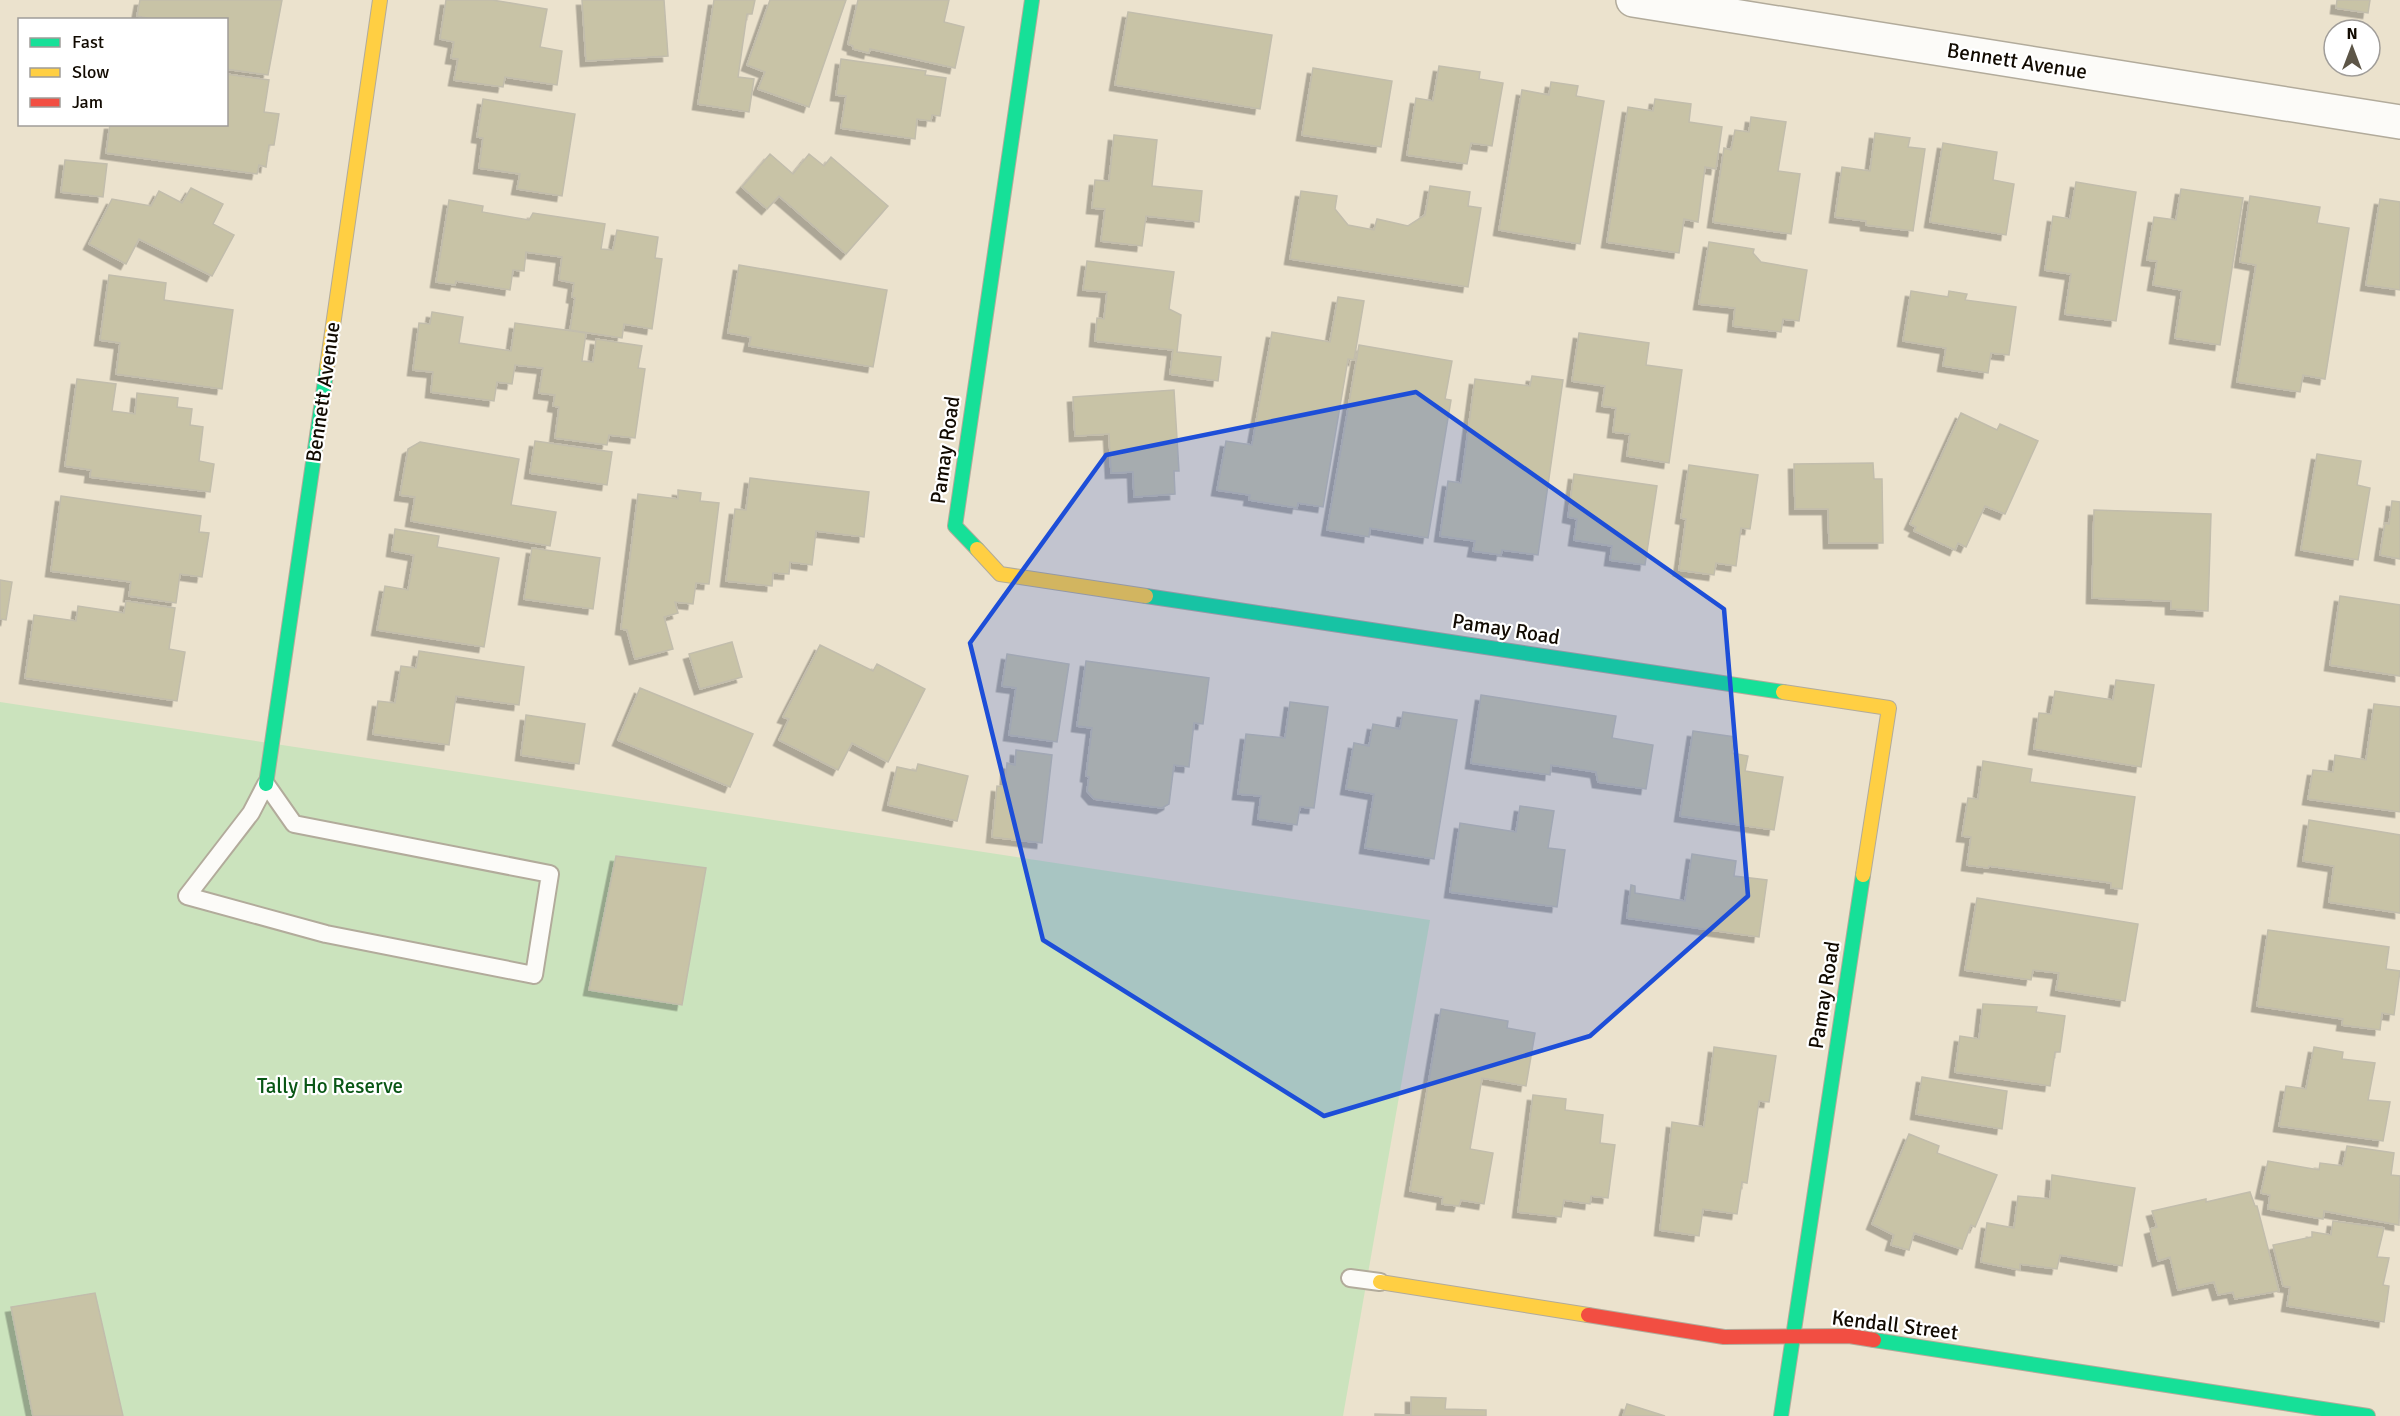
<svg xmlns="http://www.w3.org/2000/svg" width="2400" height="1416" font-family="Signika,sans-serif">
	<defs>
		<filter id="shadow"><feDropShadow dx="-5.5" dy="5.5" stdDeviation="0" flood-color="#0004"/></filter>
	</defs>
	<rect width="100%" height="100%" fill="#ebe2cd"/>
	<path fill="#cbe3bd" d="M0,702L1430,920L1343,1416H0Z"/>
	<path fill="#c8c3a6" stroke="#c2bdac" stroke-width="1.5" filter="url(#shadow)" d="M140,0H282L268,75L226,69V20H156L137,16Z
		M446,0H492L547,9L540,47L562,51L557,85L505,77L503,87L454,80L458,59L451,58L454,42L440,39Z
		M582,0H664L668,56L586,61Z
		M714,0H755L752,14H747L738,77L754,79L749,112L698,104Z
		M770,0H846L809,107L758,89L765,72L747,65Z
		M858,0H949L944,22L964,27L955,68L870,49L869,53L853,49V46L848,44Z
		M2337,0H2370L2368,13L2336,8Z
		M1128,12L1272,35L1260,109L1115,85Z
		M841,59L926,71L925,75L946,78L940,116L932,115L931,121L917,119L915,139L841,128L846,96L836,95Z
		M1439,66L1480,72L1479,79L1503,83L1492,146L1471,143L1467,164L1407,155L1416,98L1433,101Z
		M1313,68L1392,81L1381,147L1302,135Z
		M226,74L269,80L264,112L279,114L274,145H269L266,167L259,165L257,174L106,153L110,124H226Z
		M1551,82L1578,86L1576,96L1604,101L1580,244L1499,230L1522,90L1549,95Z
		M483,99L575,114L562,196L517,189L520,174L479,168L483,138L477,137Z
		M1655,99L1691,104L1689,122L1722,127L1716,169L1705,167L1698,222L1684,219L1679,253L1607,242L1628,107L1653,111Z
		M1751,117L1786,122L1778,171L1800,174L1791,234L1713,222L1724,148L1731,150L1735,130L1749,132Z
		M1875,133L1910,138L1908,147L1925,149L1913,231L1866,225V221L1835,217L1842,167L1870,171Z
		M1114,135L1157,140L1152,186L1202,191L1199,222L1146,216L1142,246L1101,241L1105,209L1092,208L1095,180L1109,181Z
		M1943,143L1997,152L1993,180L2014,184L2006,235L1930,222Z
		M770,154L793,174L809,154L824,166L831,157L888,206L846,254L779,196L767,209L742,187Z
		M65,160L107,164L103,197L61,192Z
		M2076,182L2136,192L2116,321L2065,314L2071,274L2045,270L2053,216L2070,219Z
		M1430,186L1470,192L1468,206L1481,208L1468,287L1290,259L1301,191L1337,196L1335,209L1348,225L1374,230L1377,219L1408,226L1425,215Z
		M191,188L223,204L213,224L234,235L212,276L139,239L126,264L89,244L112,199L151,206L159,191L182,203Z
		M2181,189L2243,198L2220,345L2175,338L2182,290L2153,285L2157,261L2147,260L2154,217L2176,220Z
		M2250,196L2320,207L2317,223L2349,228L2325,379L2303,375L2300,392L2237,382L2256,265L2240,262Z
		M2380,199L2400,202V290L2366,285Z
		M449,200L483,206L482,212L529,220L533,213L605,224L601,249L613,250L617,230L658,237L655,258L662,259L652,329L624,324L622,338L570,330L575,298L572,297L574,283L559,280L562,257L526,252L524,271L513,270L510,290L456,281L455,285L436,282Z
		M1709,242L1754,249L1753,253L1761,262L1807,270L1799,321L1783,319L1781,332L1733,326L1735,308L1699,304Z
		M1087,261L1174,272L1169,309L1181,315L1177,352L1221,357L1218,381L1170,374L1173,350L1095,341L1097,318L1104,319L1107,292L1083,290Z
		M739,265L887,290L873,367L749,346L751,337L728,333Z
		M109,275L166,283L164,300L233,310L222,389L116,374L120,343L100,340Z
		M1911,291L1948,297L1949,291L1967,294L1965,300L2016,307L2009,355L1991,353L1988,373L1943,366L1946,348L1903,341Z
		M1338,297L1364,301L1354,360L1348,359L1323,507L1298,503L1297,508L1249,500L1250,495L1217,490L1226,441L1252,445L1272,332L1330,342Z
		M432,312L463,317L459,343L511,351L515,323L586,333L582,361L593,362L596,339L642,346L638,368L645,369L635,438L609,435L607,445L555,438L559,407L553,406L555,395L539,393L543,368L515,365L512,384L497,382L494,401L431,392L433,372L413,370L419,323L430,324Z
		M1579,333L1649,343L1646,365L1682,370L1669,463L1627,456L1630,434L1613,432L1616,408L1602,406L1605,386L1572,381Z
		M1359,345L1452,361L1445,399L1451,400L1428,538L1370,528L1369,537L1327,530Z
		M1532,376L1563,380L1538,555L1502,550L1501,555L1473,551L1475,541L1440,536L1448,481L1461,483L1475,379L1530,386Z
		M77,379L116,384L112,411L135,414L137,393L178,398L177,407L192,409L190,425L203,427L199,461L214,464L210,492L90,477L91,470L65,466Z
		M1174,390L1179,471H1174L1175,494L1134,497L1133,472L1111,473L1109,434L1075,436L1073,397Z
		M1961,413L1997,430L2000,424L2038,441L2005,514L1985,506L1966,547L1958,543L1955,550L1914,531L1916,527L1910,524Z
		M535,441L612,452L607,485L530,473Z
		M420,442L519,459L511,505L556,512L550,546L411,521L415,497L400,495L408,449Z
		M2317,454L2361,461L2357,485L2370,488L2358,560L2301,550Z
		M1873,463L1874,479H1882L1883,543H1829L1828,509H1795L1794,464Z
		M1689,465L1758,475L1750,529L1741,528L1736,566L1716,563L1714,575L1679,570L1686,519L1681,518Z
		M1574,474L1657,486L1645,565L1610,560L1612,546L1574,540L1577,519L1568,517Z
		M750,478L869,492L864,537L816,531L812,565L790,562L789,574L773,573L772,586L726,581L735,509L746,510Z
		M678,490L701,493L700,501L719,503L709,584L696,583L693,604L675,602L678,613L664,617L673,649L635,659L627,630L621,629L638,494L678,499Z
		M61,496L201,516L199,532L209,533L202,577L180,574L176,603L129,596L131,582L51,571Z
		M2392,501L2400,502V559L2380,555L2385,523L2389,524Z
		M2094,510L2211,514L2208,611L2171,609V601L2092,598Z
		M395,529L439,536L437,547L499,558L484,647L377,630L385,586L408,590L414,555L392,551Z
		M532,548L600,558L593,609L524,599Z
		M0,580L12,582L6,620L0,619Z
		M2340,596L2400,605V676L2330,665Z
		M126,601L175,608L169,649L185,652L177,701L25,678L34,615L76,621L78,606L124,613Z
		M732,642L742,677L700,689L689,654Z
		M820,645L873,671L877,664L925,689L888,762L852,743L838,770L779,740L789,719L783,717Z
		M419,651L524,667L519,705L456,696L449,745L373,734L378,701L395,703L401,666L416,668Z
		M1007,654L1069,664L1057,742L1009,735L1016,688L1002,686Z
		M1086,661L1209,678L1203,724L1194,723L1189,767L1174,765L1169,804L1162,808L1094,799L1087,791L1089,777L1086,776L1092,728L1077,726Z
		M2116,680L2154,685L2141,767L2034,749L2039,713L2051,714L2055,691L2113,700Z
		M640,688L753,734L730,787L618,740Z
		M1481,695L1616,716L1612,738L1653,745L1646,789L1598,782L1596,772L1551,765L1550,775L1471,763Z
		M1290,702L1328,707L1314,808L1300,807L1297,825L1258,819L1261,796L1238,794L1246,734L1285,738Z
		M2374,704L2400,707V812L2308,799L2313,770L2333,772L2335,755L2366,760Z
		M1403,712L1457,720L1434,859L1365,848L1374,794L1346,789L1354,743L1369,746L1373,724L1400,729Z
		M526,715L585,724L579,764L521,755Z
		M1693,731L1735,737L1732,753L1748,756L1745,771L1783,777L1774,830L1680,816Z
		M1016,750L1052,755L1042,843L992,837L997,786L1005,787L1007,763L1015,765Z
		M1983,761L2032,769L2030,782L2135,797L2122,889L2111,888V883L1989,866L1988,868L1967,865L1971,837L1962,836L1968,798L1978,799Z
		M918,764L968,776L957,821L888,805L897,767L916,771Z
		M1520,806L1554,811L1548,848L1565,850L1557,907L1450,892L1460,823L1516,832Z
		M2309,820L2400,835V913L2329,902L2334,866L2303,861Z
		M1692,854L1736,861L1734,876L1767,880L1759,937L1627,918L1631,885L1635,886V893L1685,901Z
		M616,856L706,868L682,1005L589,990Z
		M1977,898L2138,924L2125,1001L2056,990L2059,973L2033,970L2031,980L1965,970Z
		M2268,930L2389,947L2386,969L2400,971L2394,1015L2382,1013L2380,1030L2342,1025L2343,1019L2257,1006Z
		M1983,1004L2037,1007L2036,1012L2065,1016L2060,1052H2055L2050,1086L1955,1072L1960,1036L1979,1039Z
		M1441,1009L1508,1021L1507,1028L1535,1033L1526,1086L1482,1078L1470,1149L1493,1153L1484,1204L1461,1200L1459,1206L1442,1204L1443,1197L1410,1191Z
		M1714,1047L1776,1056L1769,1102L1759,1101L1747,1183L1742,1182L1737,1214L1703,1209L1699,1236L1660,1230L1672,1122L1704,1127Z
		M2314,1047L2343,1052L2342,1059L2375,1063L2368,1100L2390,1102L2383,1141L2279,1126L2286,1086L2306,1089Z
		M1922,1077L2007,1091L2002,1129L1916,1114Z
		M1533,1095L1566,1099L1565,1110L1603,1115L1600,1143L1615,1145L1608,1198L1591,1196L1590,1204L1564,1200L1561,1217L1518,1212Z
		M1909,1134L1939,1146L1937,1153L1997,1175L1975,1227L1971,1225L1962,1249L1914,1233L1909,1250L1891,1245L1894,1235L1872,1224Z
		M2347,1146L2394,1153L2391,1175L2400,1176L2399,1225L2324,1211L2323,1219L2268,1209L2270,1195L2261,1193L2268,1161L2319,1170L2320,1163L2343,1166Z
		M2052,1175L2135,1188L2122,1266L2060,1255L2057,1269L2020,1264V1270L1981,1262L1987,1223L2014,1228L2018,1196L2050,1199Z
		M2250,1192L2255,1206H2257L2279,1291L2235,1299L2233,1292L2218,1295L2214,1282L2178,1290L2170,1257L2158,1261L2150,1229L2157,1227L2152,1211L2206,1199V1202Z
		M2333,1221L2384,1228L2377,1257L2389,1258L2383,1285L2389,1286L2384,1322L2287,1306L2290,1287L2283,1286L2273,1245L2312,1237V1232L2331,1235Z
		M95,1293L123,1416H33L11,1307Z
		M1411,1397L1446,1398L1445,1409L1486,1410V1416H1375V1414L1411,1415Z
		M1627,1404L1665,1416H1623Z"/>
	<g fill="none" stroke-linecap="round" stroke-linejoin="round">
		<g stroke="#b2ab9b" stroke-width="20">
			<path id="lane" d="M266,784L294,824L550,874L534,975L326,934L187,896L251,813Z
				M1350,1278L1380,1282"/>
		</g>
		<g stroke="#b2ab9b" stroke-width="36">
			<path id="street" d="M1633,0L2400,122"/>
		</g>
		<g stroke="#b2ab9b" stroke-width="16">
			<path id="fast" d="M977,549L955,526L1032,0
				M1146,596L1783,692
				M266,784L327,367
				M1874,1340L2368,1416
				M1781,1416L1863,875"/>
		</g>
		<g stroke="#b2ab9b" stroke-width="16">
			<path id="slow" d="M327,367L380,0
				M977,549L1000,574L1146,596
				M1783,692L1889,708L1863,875
				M1380,1282L1588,1315"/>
		</g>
		<g stroke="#b2ab9b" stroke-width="16">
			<path id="jam" d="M1588,1315L1724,1337L1849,1336L1874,1340"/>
		</g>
		<use href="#lane" stroke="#fcfbf8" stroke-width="16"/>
		<use href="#street" stroke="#fcfbf8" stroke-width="33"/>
		<use href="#fast" stroke="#16e098" stroke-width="14"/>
		<use href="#slow" stroke="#ffcf43" stroke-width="14"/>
		<use href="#jam" stroke="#f24e42" stroke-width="14"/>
	</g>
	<path fill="#1d4ed8" fill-opacity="0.2" stroke="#1d4ed8" stroke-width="4.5" stroke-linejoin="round" d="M1416,392L1724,609L1748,896L1590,1036L1324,1116L1043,940L970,643L1106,455Z"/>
	<g text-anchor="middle" stroke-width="4.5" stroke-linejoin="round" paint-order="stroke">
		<g font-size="21" fill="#110a01" stroke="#fff">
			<text transform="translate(2017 61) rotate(9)" y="7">Bennett Avenue</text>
			<text transform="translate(323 392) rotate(-82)" y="7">Bennett Avenue</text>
			<text transform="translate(945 450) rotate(-82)" y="7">Pamay Road</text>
			<text transform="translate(1506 629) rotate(9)" y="7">Pamay Road</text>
			<text transform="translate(1824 995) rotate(-81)" y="7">Pamay Road</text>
			<text transform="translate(1895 1325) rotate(7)" y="7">Kendall Street</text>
		</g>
		<g font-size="21" fill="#095615" stroke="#fff">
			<text x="330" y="1093">Tally Ho Reserve</text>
		</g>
	</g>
	<rect x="18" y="18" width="210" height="108" fill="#ffffff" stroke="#a09d99" stroke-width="1.5"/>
	<rect x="30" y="38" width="30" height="9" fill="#16e098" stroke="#a09d99" stroke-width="1.5"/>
	<text x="72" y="48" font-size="18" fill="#110a01">Fast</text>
	<rect x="30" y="68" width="30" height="9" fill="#ffcf43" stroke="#a09d99" stroke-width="1.5"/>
	<text x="72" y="78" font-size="18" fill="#110a01">Slow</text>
	<rect x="30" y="98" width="30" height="9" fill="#f24e42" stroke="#a09d99" stroke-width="1.5"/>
	<text x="72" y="108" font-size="18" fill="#110a01">Jam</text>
	<g transform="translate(2352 48)"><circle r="28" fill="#ffffff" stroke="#a09d99" stroke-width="1.5"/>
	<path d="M0-4.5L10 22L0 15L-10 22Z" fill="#5d5648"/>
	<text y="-9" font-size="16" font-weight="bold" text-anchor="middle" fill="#110a01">N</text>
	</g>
</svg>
